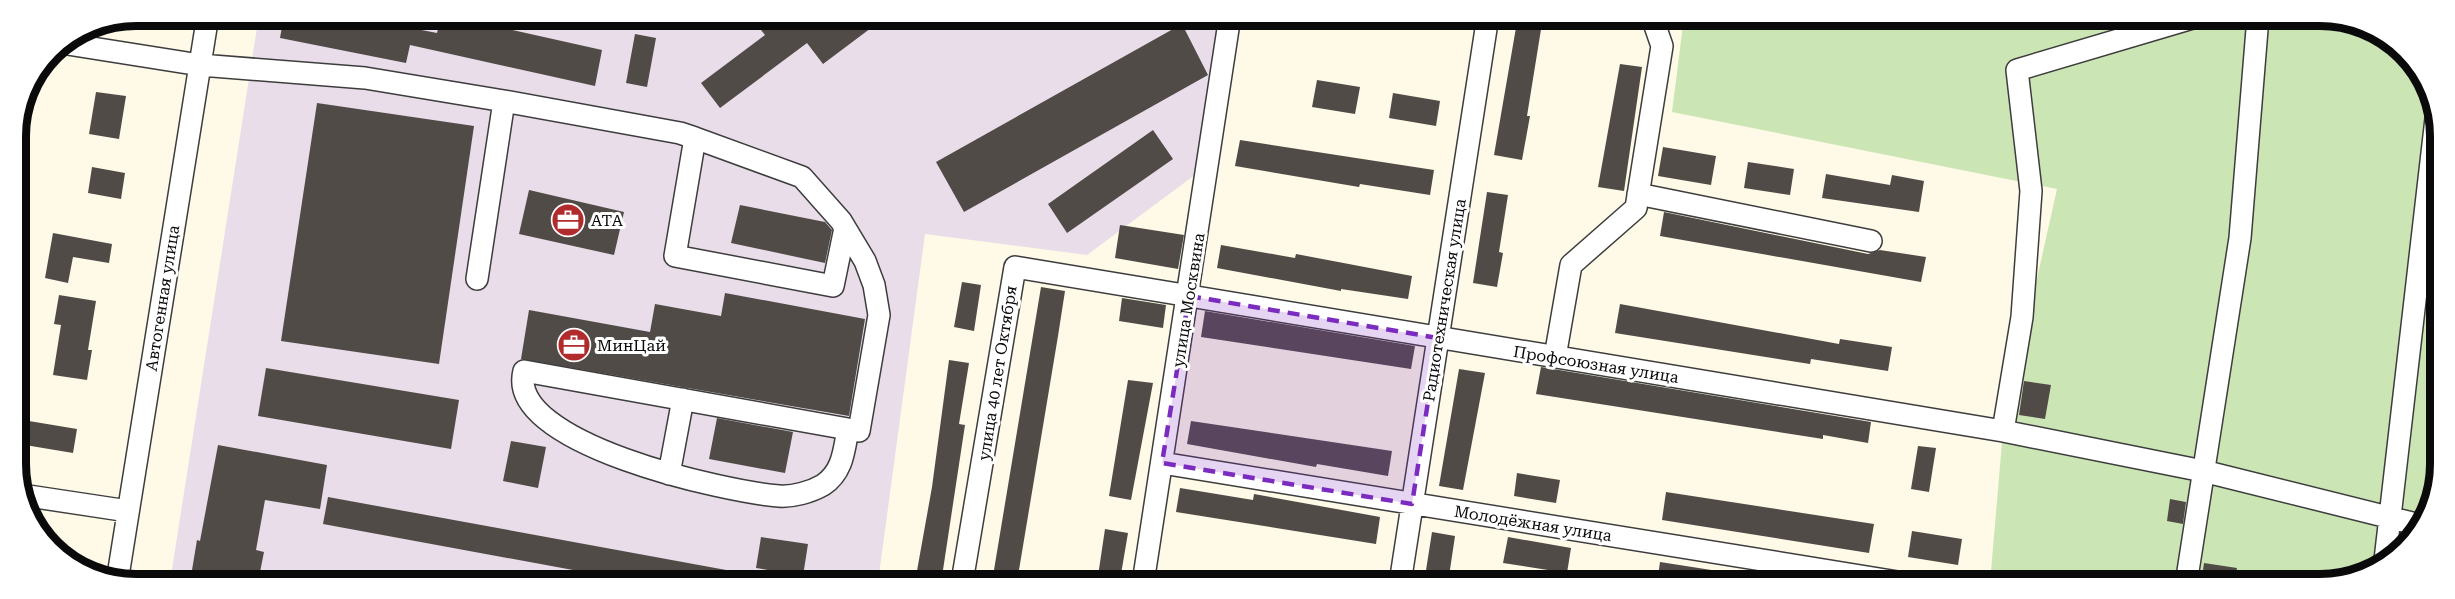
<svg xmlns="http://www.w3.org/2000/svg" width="2455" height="599" font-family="'Roboto Serif',serif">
	<rect width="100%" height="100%" fill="#fefae7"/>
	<path fill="#e8dde9" d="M259,15L1229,16L1211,163L1087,255L925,234L878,582H170Z"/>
	<path fill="#cce5b4" d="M1684,17H2344L2405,50L2438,111V488L2399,554L2327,584L1990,583L2003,431L2057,189L1672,112Z"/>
	<path fill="#514b47" d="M284,15H345L437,33L441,15H446L602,50L595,86L410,45L406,63L280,38Z
		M750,16H887L823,64L807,43L720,108L701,83L765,35Z
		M1518,16L1543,17L1527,116H1530L1522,160L1494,155Z
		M1182,24L1208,75L964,212L936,162Z
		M635,34L656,38L647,87L626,83Z
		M1620,64L1642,67L1624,191L1598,187Z
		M1317,80L1360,87L1355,114L1312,107Z
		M96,92L126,96L119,139L89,134Z
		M1393,93L1440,101L1436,126L1389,118Z
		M317,103L474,126L439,364L281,341Z
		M1153,130L1173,159L1067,233L1048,204Z
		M1240,140L1434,170L1430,195L1360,184L1359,187L1235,166Z
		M1663,147L1716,156L1711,185L1658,176Z
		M1748,162L1794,169L1790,195L1744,188Z
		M92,167L125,173L121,199L88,193Z
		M1826,174L1890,185L1892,175L1924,181L1919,212L1822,198Z
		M529,190L624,212L614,255L519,234Z
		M1487,192L1508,195L1499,252L1503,253L1497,287L1473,283Z
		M740,205L825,222L832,230L825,263L731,243Z
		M1664,212L1868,254L1880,250L1926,257L1921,282L1660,236Z
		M1120,225L1184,235L1178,269L1115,258Z
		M53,233L112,244L109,263L73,257L68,283L45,278Z
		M1221,245L1295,258L1296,254L1412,276L1408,299L1341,289V291L1217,268Z
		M962,282L981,285L974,331L954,327Z
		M1041,287L1065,291L1058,336L1017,582H992Z
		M725,293L865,319L849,416L521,359L529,310L650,332L655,304L721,316Z
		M59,295L96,301L88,350H92L87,380L53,375L61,325L54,324Z
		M1122,298L1166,305L1163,328L1119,321Z
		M1620,304L1839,344L1840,339L1892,347L1888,371L1811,359L1810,364L1615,333Z
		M1205,311L1415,346L1411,369L1201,337Z
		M949,360L969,363L959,424L965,425L943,570L951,572L950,582H915L932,487Z
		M1541,367L1871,422L1868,443L1823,435V439L1536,394Z
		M266,368L459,400L451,449L258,416Z
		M1459,369L1485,373L1463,490L1439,486Z
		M1128,380L1153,383L1131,500L1109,496Z
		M2024,381L2051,385L2045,419L2019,415Z
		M717,418L793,432L785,473L709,459Z
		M23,420L77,429L73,453L19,444Z
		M1191,421L1392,451L1388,476L1317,464L1316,467L1187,444Z
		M511,441L546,447L538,488L503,481Z
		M218,445L327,465L320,509L265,500L256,550L264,552L258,582H190L197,540L200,541Z
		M1918,446L1936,448L1929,492L1911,489Z
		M1517,473L1560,480L1556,503L1514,496Z
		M1180,488L1253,500L1254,494L1380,517L1376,544L1176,512Z
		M1666,492L1874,524L1869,553L1662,520Z
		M328,497L748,574L747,582H638L323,524Z
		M2170,499L2186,502L2183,524L2167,521Z
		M1105,529L1128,533L1120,580L1098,576Z
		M1912,531L1962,539L1958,565L1908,557Z
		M1432,532L1455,536L1448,583H1424Z
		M761,537L808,544L803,576L756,568Z
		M1508,537L1571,548L1567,573L1503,563Z
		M1660,562L1737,574L1736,583H1657Z
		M2204,563L2237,568L2234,584H2201Z"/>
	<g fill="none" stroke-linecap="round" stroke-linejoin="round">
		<g stroke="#3d3d3d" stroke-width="24">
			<path id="minor" d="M61,43L200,65L365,78L504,101L477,279
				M504,101L680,133L695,138L675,256L833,286L845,228
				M695,138L802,177L841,221L865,261L874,285L879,315L859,431L524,371C505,444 727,492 779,496C793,497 811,492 823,485C843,472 844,450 848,429
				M1638,194L1871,241
				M1555,357L1571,265L1636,208L1662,46L1652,17
				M2003,431L2022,317L2031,191L2017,70L2196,17
				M1162,463L1904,583
				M669,474L683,399
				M22,495L128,511
				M2385,560L2437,110
				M117,582L208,15
				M962,582L1015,267L2003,431L2203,471L2416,524
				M1143,583L1230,16
				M1400,583L1488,16
				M2186,584L2240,238L2258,17"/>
		</g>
		<use href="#minor" stroke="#fff" stroke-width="21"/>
	</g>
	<path fill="#7b2cbf" fill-opacity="0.2" stroke="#7b2cbf" stroke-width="4.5" stroke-dasharray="12 8" stroke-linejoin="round" d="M1189,296L1438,338L1412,504L1162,463Z"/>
	<defs>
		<g id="office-disc" transform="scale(1.725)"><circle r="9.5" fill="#b12a2c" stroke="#fff"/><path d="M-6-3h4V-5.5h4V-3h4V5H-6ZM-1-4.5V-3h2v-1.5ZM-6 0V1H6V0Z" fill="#fff"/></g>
	</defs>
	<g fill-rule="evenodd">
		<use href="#office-disc" x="568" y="220"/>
		<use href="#office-disc" x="574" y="345"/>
	</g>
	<g text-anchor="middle" stroke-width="6" stroke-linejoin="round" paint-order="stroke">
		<g font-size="16" fill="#0a0a0a" stroke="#fff" text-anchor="start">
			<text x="591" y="226">АТА</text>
			<text x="597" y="351">МинЦай</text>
		</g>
		<g font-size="16" fill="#0a0a0a" stroke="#fff">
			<text transform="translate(162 298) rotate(-81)" y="6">Автогенная улица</text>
			<text transform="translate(1188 300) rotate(-81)" y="6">улица Москвина</text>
			<text transform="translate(1444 300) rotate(-81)" y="6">Радиотехническая улица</text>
			<text transform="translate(1596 364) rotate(9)" y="6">Профсоюзная улица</text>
			<text transform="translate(997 373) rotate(-81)" y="6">улица 40 лет Октября</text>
			<text transform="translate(1533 523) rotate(9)" y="6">Молодёжная улица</text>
		</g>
	</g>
	<path d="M0 0H2455V599H0ZM136 26H2320A110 110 0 0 1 2430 136V464A110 110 0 0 1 2320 574H136A110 110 0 0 1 26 464V136A110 110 0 0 1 136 26Z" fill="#fff" fill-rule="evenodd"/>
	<path fill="none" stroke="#0a0a0a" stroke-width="8" d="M136 26H2320A110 110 0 0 1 2430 136V464A110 110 0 0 1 2320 574H136A110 110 0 0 1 26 464V136A110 110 0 0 1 136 26Z"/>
</svg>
